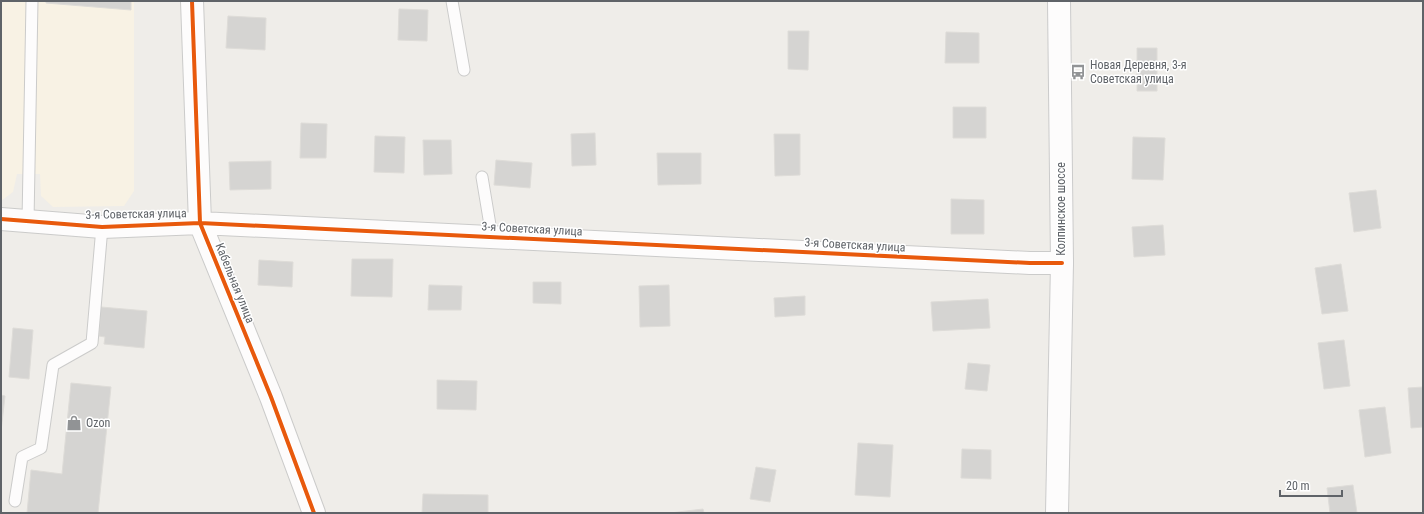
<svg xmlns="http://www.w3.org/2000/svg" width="1424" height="514" font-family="'Roboto Condensed',sans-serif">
	<rect width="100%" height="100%" fill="#efede9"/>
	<path fill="#f8f2e4" d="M1,1H134V191L124,206L53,207L41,196L40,174H17L13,192L1,201Z"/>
	<path fill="#d5d4d2" stroke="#dedcd8" d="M46,1H131V10L46,3Z
		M399,9L428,10L427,41L398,40Z
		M228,16L266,18L265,50L226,48Z
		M788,31H809L808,70L788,69Z
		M946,32L979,33V63H945Z
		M1137,48H1157V91H1137Z
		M953,107H986V138H953Z
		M301,123L327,124L326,158H300Z
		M595,133L596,165L572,166L571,134Z
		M774,134H800V175L775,176Z
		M375,136L405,137L404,173L374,172Z
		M1133,137L1165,138L1163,180L1132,179Z
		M423,140H451L452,174L424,175Z
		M657,153H701V184L658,185Z
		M496,160L532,163L530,188L494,185Z
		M271,161V189L230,190L229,162Z
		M1376,190L1381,228L1354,232L1349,193Z
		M951,199L984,200V234H951Z
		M1163,225L1165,255L1134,257L1132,227Z
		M352,259H393L392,297L351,296Z
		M259,260L293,262L292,287L258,285Z
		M1341,264L1348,311L1322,314L1315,268Z
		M533,282H561V304L533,303Z
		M429,285L462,286L461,310H428Z
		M669,285L670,326L640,327L639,286Z
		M805,296V315L775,317L774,298Z
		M988,299L990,328L933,331L931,302Z
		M101,307L147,311L144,348L104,344L105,337L99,336Z
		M13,328L33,330L29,379L9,377Z
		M1344,340L1350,386L1324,389L1318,343Z
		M968,363L990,365L987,391L965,389Z
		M437,380L477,381L476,410L437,409Z
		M71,383L111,387L98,513H27L31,470L62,474Z
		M1423,387V427L1411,428L1408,388Z
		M1,395L5,396L1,431Z
		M1385,407L1391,453L1365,457L1359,410Z
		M858,443L893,445L890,497L855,495Z
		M962,449L991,450V479L961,478Z
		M756,467L776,470L770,502L750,499Z
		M1353,485L1357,513H1330L1327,488Z
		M423,494L488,495V513H422Z
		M703,509L704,513H670Z"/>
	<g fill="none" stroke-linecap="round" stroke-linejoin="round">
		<g stroke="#cbcbca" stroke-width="13">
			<path id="service" d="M452,1L464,70
				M482,177L492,237
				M28,221L32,1
				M15,501L22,457L41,448L53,365L92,343L102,227"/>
		</g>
		<g stroke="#cbcbca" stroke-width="24">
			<path id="minor" d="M192,1L200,223L271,397L314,513
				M1,219L102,227L200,223L1030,263H1062"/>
		</g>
		<g stroke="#cbcbcb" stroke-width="24">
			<path id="secondary" d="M1057,513L1062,263L1059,1"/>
		</g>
		<use href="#service" stroke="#fdfcfc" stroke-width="11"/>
		<use href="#minor" stroke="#fdfcfc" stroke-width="22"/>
		<use href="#secondary" stroke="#fdfcfc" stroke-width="22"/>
		<g stroke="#fff" stroke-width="6">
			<path id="cycleway" d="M192,1L200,223L271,397L314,513
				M1,219L102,227L200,223L1030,263H1062"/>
		</g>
		<use href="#cycleway" stroke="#e8590c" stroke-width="4"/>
	</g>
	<defs>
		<g id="bus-bare" transform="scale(1.2)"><path d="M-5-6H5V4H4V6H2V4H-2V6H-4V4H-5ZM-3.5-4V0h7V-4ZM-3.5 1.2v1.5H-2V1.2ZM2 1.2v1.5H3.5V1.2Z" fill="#919395" stroke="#fff" stroke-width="2.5" paint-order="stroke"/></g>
		<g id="shop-bare" transform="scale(1.2)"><path d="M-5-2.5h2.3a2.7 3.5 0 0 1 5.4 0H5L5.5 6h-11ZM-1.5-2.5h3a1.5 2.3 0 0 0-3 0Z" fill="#919395" stroke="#fff" stroke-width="2.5" paint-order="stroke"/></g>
	</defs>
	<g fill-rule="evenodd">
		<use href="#bus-bare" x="1078" y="72"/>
		<use href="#shop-bare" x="74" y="423"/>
	</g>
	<g text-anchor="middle" stroke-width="3" stroke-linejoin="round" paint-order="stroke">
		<g font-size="12" fill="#5f6368" stroke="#fff" text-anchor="start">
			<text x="1090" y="69">Новая Деревня, 3-я<tspan x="1090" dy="14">Советская улица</tspan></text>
			<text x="86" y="427">Ozon</text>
		</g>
		<g font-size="12" fill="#5f6368" stroke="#fff">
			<text transform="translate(1061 209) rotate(-90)" y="4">Колпинское шоссе</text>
			<text transform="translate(136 214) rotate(-1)" y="4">3-я Советская улица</text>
			<text transform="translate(532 229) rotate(3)" y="4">3-я Советская улица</text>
			<text transform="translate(855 245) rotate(3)" y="4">3-я Советская улица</text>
			<text transform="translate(235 283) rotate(68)" y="4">Кабельная улица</text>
		</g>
	</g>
	<rect width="1424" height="514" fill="none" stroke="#5f6368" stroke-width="4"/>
	<path d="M1280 490v6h62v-6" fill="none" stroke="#5f6368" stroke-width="2"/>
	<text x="1286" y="490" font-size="12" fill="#5f6368" stroke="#ffffff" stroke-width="3" paint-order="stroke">20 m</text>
</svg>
